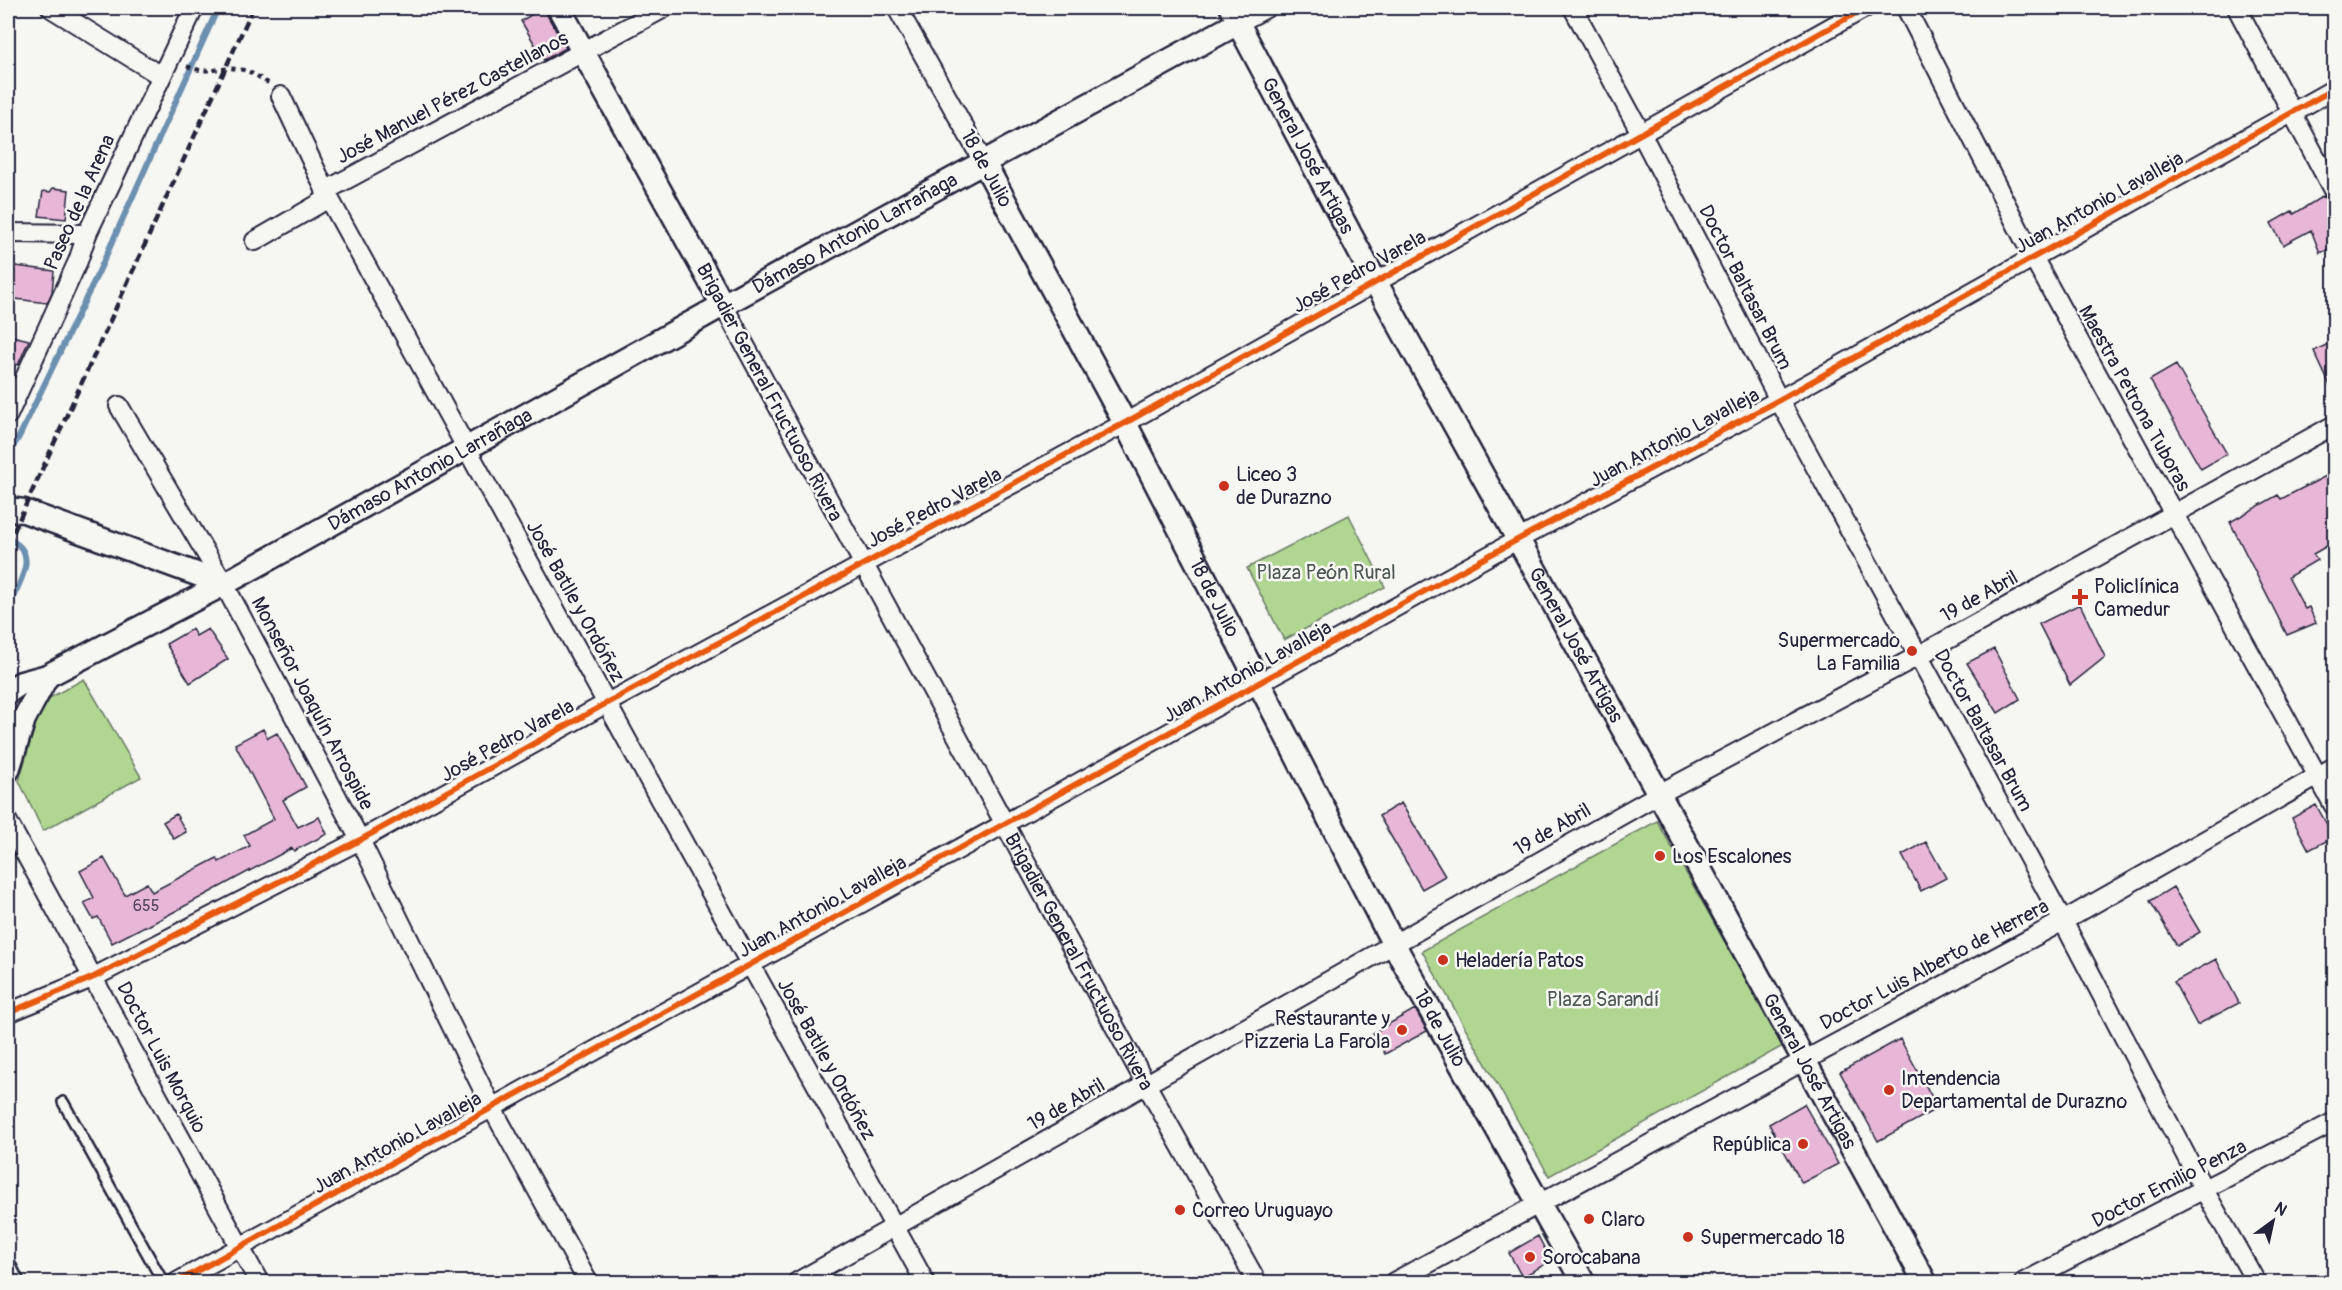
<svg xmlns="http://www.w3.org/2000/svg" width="2342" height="1290" font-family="Pangolin,sans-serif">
	<rect width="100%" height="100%" fill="#f6f6f2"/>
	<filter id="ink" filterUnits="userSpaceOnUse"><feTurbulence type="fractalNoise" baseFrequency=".0167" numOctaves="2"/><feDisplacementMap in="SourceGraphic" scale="12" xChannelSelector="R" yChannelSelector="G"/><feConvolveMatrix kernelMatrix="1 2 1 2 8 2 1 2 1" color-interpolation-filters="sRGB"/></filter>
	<g filter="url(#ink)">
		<path fill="#b1d692" stroke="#6a7c66" stroke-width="1.5" d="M1349,515L1385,587L1284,640L1247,568Z
			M84,679L141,777L43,831L19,781L37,719L51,697Z
			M1657,821L1783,1046L1549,1176L1422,951Z"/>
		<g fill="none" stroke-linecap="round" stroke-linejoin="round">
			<path stroke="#6c90b0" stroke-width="6" d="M8,455L19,437L100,269L218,8
				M8,539C42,553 18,584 8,608"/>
		</g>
		<path fill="#e8b7d7" stroke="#22223b" stroke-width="1.5" d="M542,8H546L547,15L566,48L544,60L521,21Z
			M53,188L69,190L66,219L39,216L43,191L50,192Z
			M2323,196L2334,209V247L2320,253L2311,230L2283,245L2271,223L2292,211L2294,214Z
			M8,265L54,271L52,292L47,303L8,298Z
			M8,335L29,340L18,365L8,363Z
			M2334,341V394L2314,351Z
			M2176,365L2227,454L2201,469L2150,380Z
			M2334,472V542L2313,554L2317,560L2288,577L2305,609L2309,607L2316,623L2287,635L2230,522L2278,495L2281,499Z
			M2080,604L2105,657L2070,685L2039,624Z
			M192,629L196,636L208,629L228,659L190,683L166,644Z
			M1994,649L2020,699L1998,713L1967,663Z
			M263,729L268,738L277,733L306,787L283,800L298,827L319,817L327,834L294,851L292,848L146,927L145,926L112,943L98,917L93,919L84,903L94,898L80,871L104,858L125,895L147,883L152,892L217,858L219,862L250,846L244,835L274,819L235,744Z
			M1401,803L1445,876L1422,889L1379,816Z
			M2316,805L2334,837L2309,850L2292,818Z
			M176,814L186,832L174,839L163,822Z
			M1926,842L1946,878L1921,891L1902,855Z
			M2173,887L2200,932L2177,946L2150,901Z
			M2216,959L2239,1003L2197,1025L2174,982Z
			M1415,1009L1427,1031L1385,1054L1373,1033Z
			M1900,1039L1938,1108L1878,1141L1840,1072Z
			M1804,1104L1838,1164L1802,1183L1769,1124Z
			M1538,1236L1551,1261L1522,1277L1509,1253Z"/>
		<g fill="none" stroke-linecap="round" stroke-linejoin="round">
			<g stroke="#22223b" stroke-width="14">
				<path id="service" d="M63,1102L163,1282
					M8,1260L19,1282"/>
			</g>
			<g stroke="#22223b" stroke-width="22">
				<g id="minor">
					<path d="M51,8L161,76"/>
					<path d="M897,8L984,163"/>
					<path d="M1229,8L1238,23L1266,8"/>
					<path d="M1573,8L1641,133L1779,400L2063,921L2204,1190L2256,1282"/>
					<path d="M1906,8L2033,257L2334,806"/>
					<path d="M2237,8L2334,192"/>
					<path d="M281,96L329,198L925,1282"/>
					<path d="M325,191L664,8"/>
					<path d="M8,233L87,234"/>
					<path d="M255,241L329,198"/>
					<path id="s1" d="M723,305L1146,1084L1257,1282"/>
					<path d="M119,406L224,584L360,840L492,1108L588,1282"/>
					<path d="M8,415L78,261L87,234L194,8"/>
					<path d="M8,822L259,1282"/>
					<path d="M8,1013L94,977L360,840L607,703L1125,423L1865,8"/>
					<path d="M177,1282L1517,540L1779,400L2334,89"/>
					<path d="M797,1282L1659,794L1918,656L2334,425"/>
					<path d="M1394,1282L2063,921L2334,767"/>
					<path d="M2024,1282L2334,1122"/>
				</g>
			</g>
			<g stroke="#22223b" stroke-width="27">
				<g id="tertiary">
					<path d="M559,8L723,305"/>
					<path id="s2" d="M984,163L1125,423L1394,945L1583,1282"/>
					<path d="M8,509L24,511L224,584"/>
					<path id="s3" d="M8,692L21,683L47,676L224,584L723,305L1238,23L1375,281L1659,794L1925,1282"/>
					<path d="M8,770L24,719L47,676"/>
				</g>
			</g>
			<path stroke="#22223b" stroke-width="4" stroke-dasharray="4.5 4.5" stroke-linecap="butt" d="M187,66C211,76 217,66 239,69C251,71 260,78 270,84"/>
			<use href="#service" stroke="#f6f6f2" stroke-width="9"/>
			<use href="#minor" stroke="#f6f6f2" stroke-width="18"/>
			<use href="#tertiary" stroke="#f6f6f2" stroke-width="22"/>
			<path stroke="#22223b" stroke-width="4.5" stroke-dasharray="9 4.5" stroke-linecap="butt" d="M8,544L253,8"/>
			<g stroke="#f6f6f2" stroke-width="10">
				<path id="cycleway" d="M8,1013L94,977L360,840L607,703L1125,423L1865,8
					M177,1282L1517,540L1779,400L2334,89"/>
			</g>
			<use href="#cycleway" stroke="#e8590c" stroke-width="6"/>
		</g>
	</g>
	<g fill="#c8321e" stroke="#f6f6f2" stroke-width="2">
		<circle cx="1224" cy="486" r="6"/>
		<path d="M2077 588h6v6h6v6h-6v6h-6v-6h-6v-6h6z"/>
		<circle cx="1912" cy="651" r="6"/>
		<circle cx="1660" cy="856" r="6"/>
		<circle cx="1443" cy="960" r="6"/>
		<circle cx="1402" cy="1030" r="6"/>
		<circle cx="1889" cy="1090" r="6"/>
		<circle cx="1803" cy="1144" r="6"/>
		<circle cx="1180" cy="1210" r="6"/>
		<circle cx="1589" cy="1219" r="6"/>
		<circle cx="1688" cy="1237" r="6"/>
		<circle cx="1530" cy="1257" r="6"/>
	</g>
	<g text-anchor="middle" stroke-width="5" stroke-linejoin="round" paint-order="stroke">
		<g font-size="16" fill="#544762">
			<text x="146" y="911">655</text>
		</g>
		<g font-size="20" fill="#22223b" stroke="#f6f6f2">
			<text transform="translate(452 97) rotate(-28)" y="7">José Manuel Pérez Castellanos</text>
			<text dy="7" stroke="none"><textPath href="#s3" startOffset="1551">General José Artigas</textPath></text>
			<text transform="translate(987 168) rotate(61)" y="7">18 de Julio</text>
			<text transform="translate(79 202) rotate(-66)" y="7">Paseo de la Arena</text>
			<text transform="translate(2099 202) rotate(-29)" y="7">Juan Antonio Lavalleja</text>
			<text dy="7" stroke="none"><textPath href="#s3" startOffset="964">Dámaso Antonio Larrañaga</textPath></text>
			<text transform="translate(1359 271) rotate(-29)" y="7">José Pedro Varela</text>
			<text transform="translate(1746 287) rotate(63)" y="7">Doctor Baltasar Brum</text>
			<text transform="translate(770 392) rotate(62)" y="7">Brigadier General Fructuoso Rivera</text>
			<text transform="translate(2135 398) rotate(61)" y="7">Maestra Petrona Tuboras</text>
			<text transform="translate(1674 437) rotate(-28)" y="7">Juan Antonio Lavalleja</text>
			<text dy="7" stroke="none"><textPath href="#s3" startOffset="478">Dámaso Antonio Larrañaga</textPath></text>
			<text transform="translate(934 507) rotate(-28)" y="7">José Pedro Varela</text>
			<text transform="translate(1979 596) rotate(-29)" y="7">19 de Abril</text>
			<text dy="7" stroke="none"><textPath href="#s2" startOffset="492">18 de Julio</textPath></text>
			<text transform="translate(576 601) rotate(61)" y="7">José Batlle y Ordóñez</text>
			<text dy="7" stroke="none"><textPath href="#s3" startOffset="2109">General José Artigas</textPath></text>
			<text transform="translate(1247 671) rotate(-29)" y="7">Juan Antonio Lavalleja</text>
			<text transform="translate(313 703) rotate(62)" y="7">Monseñor Joaquín Arrospide</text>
			<text transform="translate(1984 730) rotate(61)" y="7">Doctor Baltasar Brum</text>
			<text transform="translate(507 740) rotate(-29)" y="7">José Pedro Varela</text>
			<text transform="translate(1552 829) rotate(-30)" y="7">19 de Abril</text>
			<text transform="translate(822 906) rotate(-29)" y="7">Juan Antonio Lavalleja</text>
			<text dy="7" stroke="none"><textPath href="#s1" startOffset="747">Brigadier General Fructuoso Rivera</textPath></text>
			<text transform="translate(1934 964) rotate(-28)" y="7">Doctor Luis Alberto de Herrera</text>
			<text dy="7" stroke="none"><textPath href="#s2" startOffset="978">18 de Julio</textPath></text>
			<text transform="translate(162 1057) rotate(62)" y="7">Doctor Luis Morquio</text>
			<text transform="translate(827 1059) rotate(61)" y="7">José Batlle y Ordóñez</text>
			<text dy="7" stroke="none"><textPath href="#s3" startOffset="2595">General José Artigas</textPath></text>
			<text transform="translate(1066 1104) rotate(-30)" y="7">19 de Abril</text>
			<text transform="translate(397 1142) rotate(-29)" y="7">Juan Antonio Lavalleja</text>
			<text transform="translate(2169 1183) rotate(-27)" y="7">Doctor Emilio Penza</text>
		</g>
		<g font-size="20" fill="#22223b" stroke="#f6f6f2" text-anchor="start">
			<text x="1236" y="481">Liceo 3<tspan x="1236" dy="23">de Durazno</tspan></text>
			<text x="2094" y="593">Policlínica<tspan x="2094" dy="23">Camedur</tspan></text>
			<text x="1900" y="647" text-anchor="end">Supermercado<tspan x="1900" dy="23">La Familia</tspan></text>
			<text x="1672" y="863">Los Escalones</text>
			<text x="1455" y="967">Heladería Patos</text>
			<text x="1390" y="1025" text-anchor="end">Restaurante y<tspan x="1390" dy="23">Pizzeria La Farola</tspan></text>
			<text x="1901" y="1085">Intendencia<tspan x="1901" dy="23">Departamental de Durazno</tspan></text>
			<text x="1791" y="1151" text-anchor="end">República</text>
			<text x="1192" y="1217">Correo Uruguayo</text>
			<text x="1601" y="1226">Claro</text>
			<text x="1700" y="1244">Supermercado 18</text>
			<text x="1542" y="1264">Sorocabana</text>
		</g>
		<g font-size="20" fill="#4d5855" stroke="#f6f6f2">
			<text x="1326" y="579">Plaza Peón Rural</text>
			<text x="1603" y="1006">Plaza Sarandí</text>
		</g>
	</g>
	<rect width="2342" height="1290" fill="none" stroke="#f6f6f2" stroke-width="30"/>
	<rect x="15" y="15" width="2312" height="1260" fill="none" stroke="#22223b" stroke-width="2" filter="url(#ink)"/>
	<g transform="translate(2273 1221) rotate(33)" stroke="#f6f6f2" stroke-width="4.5" paint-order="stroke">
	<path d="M0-4.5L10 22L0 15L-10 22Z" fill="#22223b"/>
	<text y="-9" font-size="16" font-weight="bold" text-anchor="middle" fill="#22223b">N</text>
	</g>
</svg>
